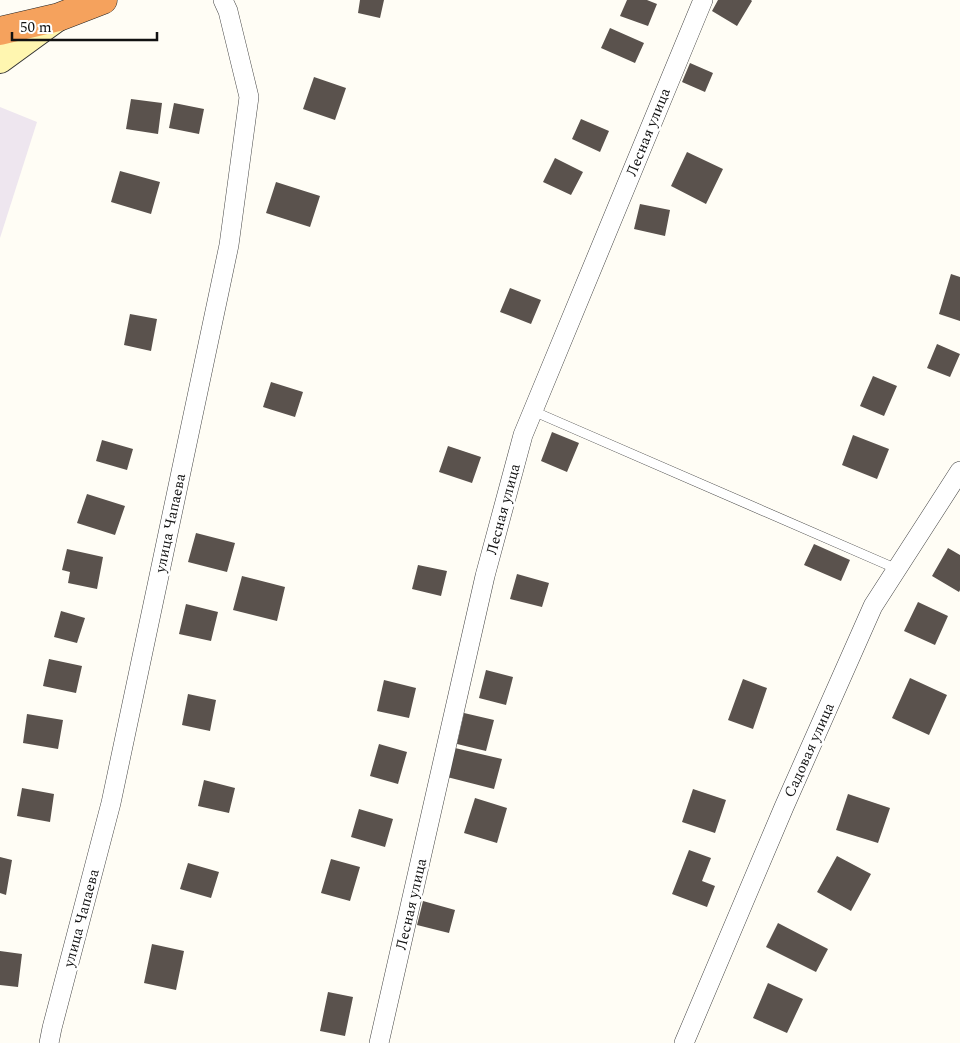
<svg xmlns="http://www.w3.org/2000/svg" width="960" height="1043" font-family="Spectral,serif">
	<rect width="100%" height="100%" fill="#fffdf5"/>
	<path fill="#eee6ef" d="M0,107L37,122L0,238Z"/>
	<path fill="#5a524d" d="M360,0H384L380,18L358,13Z
		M627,0H647L657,4L648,26L620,16Z
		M718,0H751L752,1L737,26L712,11Z
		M610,28L644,43L635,63L601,48Z
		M690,63L713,73L705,92L682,82Z
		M314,77L346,88L335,120L303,109Z
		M131,99L162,103L158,134L126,129Z
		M174,103L204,109L199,134L169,128Z
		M581,119L609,131L600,152L572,139Z
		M687,152L723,169L706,204L671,186Z
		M555,158L583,172L571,195L543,182Z
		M120,171L160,182L151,214L111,202Z
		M276,182L320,196L310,227L266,213Z
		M640,204L670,210L665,236L634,229Z
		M951,274L960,277V321L939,314Z
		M510,288L541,300L531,324L500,312Z
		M130,314L157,319L151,351L124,345Z
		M937,344L960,354L950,377L927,368Z
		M873,376L897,386L884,416L860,406Z
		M271,382L303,392L295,417L263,407Z
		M552,432L579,443L567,472L541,461Z
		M853,435L889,449L877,479L842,465Z
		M102,440L133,449L127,470L96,461Z
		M448,446L481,457L472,483L439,472Z
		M87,494L125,506L115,535L77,523Z
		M196,533L235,543L227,572L188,562Z
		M814,544L850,560L841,581L804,565Z
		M948,548L960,555V590L959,592L932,576Z
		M67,549L103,557L97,589L68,583L70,572L62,570Z
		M418,565L447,571L441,596L412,589Z
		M517,574L549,583L542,607L510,599Z
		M242,576L285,587L277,621L233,610Z
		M918,602L948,616L935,645L904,631Z
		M186,604L218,612L211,641L179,634Z
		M61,611L85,618L77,643L54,637Z
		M49,659L82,666L76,693L43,686Z
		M486,670L513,677L506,705L479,698Z
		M910,678L947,695L929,735L892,718Z
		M743,679L767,688L753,729L728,720Z
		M384,680L416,688L409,718L377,711Z
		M188,694L216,700L210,731L182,725Z
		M464,713L494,720L486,751L457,744Z
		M27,714L63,720L58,749L23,743Z
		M379,744L407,752L398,784L370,776Z
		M455,748L502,759L494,789L447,777Z
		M204,780L235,788L229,813L198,806Z
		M22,788L54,794L50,822L17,816Z
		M693,789L726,800L715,833L682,822Z
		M848,794L890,808L878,843L836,830Z
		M475,798L507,808L497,843L464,833Z
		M359,809L393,819L385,847L351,837Z
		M689,850L711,858L702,881L715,886L707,907L672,894Z
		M837,856L871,874L851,911L817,892Z
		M0,857L12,860L6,895L0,893Z
		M331,859L360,867L350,901L321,893Z
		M188,863L219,872L211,898L180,889Z
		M423,901L455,910L449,933L417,925Z
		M778,923L828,949L816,972L766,947Z
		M152,944L184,951L176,990L144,983Z
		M0,951L22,954L18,987L0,985Z
		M768,983L803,999L787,1033L753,1018Z
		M328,992L353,997L345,1036L320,1031Z"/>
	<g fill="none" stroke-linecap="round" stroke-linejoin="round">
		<g stroke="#444" stroke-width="10">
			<path id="lane" d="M533,411L897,569"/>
		</g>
		<g stroke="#444" stroke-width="20">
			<path id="street" d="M49,1043L52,1028L111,803L229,245L249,97L228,11L223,0
				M379,1043L485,576L523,435L703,0
				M684,1043L784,807L873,606L960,471"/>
		</g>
		<g stroke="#333" stroke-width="28">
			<path id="secondary" d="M0,60L59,17"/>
		</g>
		<g stroke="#222" stroke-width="29">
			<path id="highway" d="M0,31L59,17L103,0"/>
		</g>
		<use href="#lane" stroke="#fff" stroke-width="9"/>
		<use href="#street" stroke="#fff" stroke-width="19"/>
		<use href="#secondary" stroke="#fff6b0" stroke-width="26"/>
		<use href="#highway" stroke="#f5a25d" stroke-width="28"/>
	</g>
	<g text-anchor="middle" stroke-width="5" stroke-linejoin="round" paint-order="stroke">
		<g font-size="15" fill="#111" stroke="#fff">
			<text transform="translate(648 132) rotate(-68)" y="5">Лесная улица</text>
			<text transform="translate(503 509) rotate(-75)" y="5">Лесная улица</text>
			<text transform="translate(170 523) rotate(-78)" y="5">улица Чапаева</text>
			<text transform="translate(809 750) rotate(-66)" y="5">Садовая улица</text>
			<text transform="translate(411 904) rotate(-77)" y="5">Лесная улица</text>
			<text transform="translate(81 918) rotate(-75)" y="5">улица Чапаева</text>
		</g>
	</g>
	<path d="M12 32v8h145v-8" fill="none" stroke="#111111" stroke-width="2.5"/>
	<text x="20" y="32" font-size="15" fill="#111111" stroke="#ffffff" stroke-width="4" paint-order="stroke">50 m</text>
</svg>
